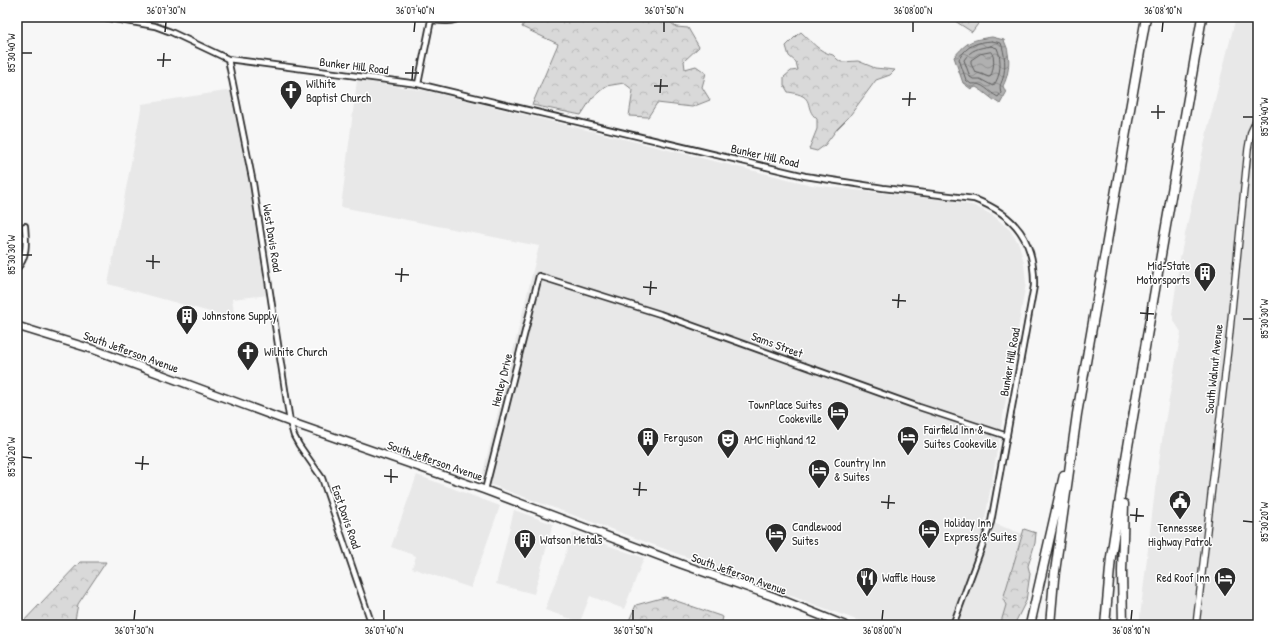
<svg xmlns="http://www.w3.org/2000/svg" width="1275" height="642" font-family="'Patrick Hand',sans-serif">
	<defs>
		<pattern id="forest-crowns" width="20" height="18" patternUnits="userSpaceOnUse"><rect width="20" height="18" fill="#d9d9d9"/><path d="M2 6a3 3 0 1 1 6 0M12 15a3 3 0 1 1 6 0" fill="none" stroke="#bababa"/></pattern>
		<pattern id="water-waves" width="16" height="10" patternUnits="userSpaceOnUse"><rect width="16" height="10" fill="#b0b0b0"/><path d="M0 5q4-4 8 0t8 0" fill="none" stroke="#8f8f8f"/></pattern>
	</defs>
	<rect width="100%" height="100%" fill="#f7f7f7"/>
	<filter id="ink" filterUnits="userSpaceOnUse"><feTurbulence type="fractalNoise" baseFrequency=".025" numOctaves="2"/><feDisplacementMap in="SourceGraphic" scale="8" xChannelSelector="R" yChannelSelector="G"/><feConvolveMatrix kernelMatrix="1 2 1 2 8 2 1 2 1" color-interpolation-filters="sRGB"/></filter>
	<g filter="url(#ink)">
		<path fill="#e8e8e8" d="M1236,17H1258V625H1139L1155,490L1163,433L1181,332L1174,321L1172,314L1180,258L1208,127Z
			M357,80L427,91L812,185L952,201L975,206L994,216L1010,230L1019,244L1024,263L1026,283L985,520L1023,534L1003,599L1006,605L1000,625H870L481,481L539,246L341,207Z
			M232,90L251,185L269,295L232,299L234,313L228,317L108,284L142,104Z
			M417,475L500,506L471,588L412,568L416,556L391,547Z
			M514,510L553,524L534,594L496,584Z
			M573,533L644,558L624,609L590,596L580,622L545,610Z"/>
		<path fill="url(#forest-crowns)" stroke="#828282" d="M527,17H664L676,27L688,28L699,47L684,61L685,69L696,66L706,73L702,87L710,100L692,107L657,103L648,117L629,116L633,90L624,83L606,86L592,98L581,115L532,105L558,44L522,27Z
			M949,17H983L972,32Z
			M801,32C812,42 819,52 833,55L837,59L841,62L858,61L875,68L895,70L890,75L876,80L848,118L837,129L825,145L817,151L809,149L817,129V119C802,107 818,96 788,92L784,85V77L791,71L798,70L796,62L789,56L786,46L797,35Z
			M1024,529L1036,533L1035,543L1028,566L1030,574L1026,601L1014,625H1010L1001,622L1006,605L1003,599Z
			M80,562H106L78,604L74,625H20Z
			M665,597L723,617L721,625H627L636,605Z"/>
		<path fill="url(#water-waves)" stroke="#7b7b7b" d="M992,37L1004,40C1005,44 1008,48 1008,53C1010,63 1008,77 1003,86L1006,93L1000,104C991,99 985,92 976,87L971,89L963,83L954,57C968,41 971,40 992,37Z"/>
		<g fill="none" stroke-linecap="round" stroke-linejoin="round">
			<path stroke="#606060" stroke-width="1" d="M992,41L1001,43C1005,54 1006,67 1003,78C1001,85 999,84 1001,93L998,97C988,92 983,82 971,84L966,80L959,59C967,45 977,42 992,41Z
				M991,46L997,48C1002,59 1001,77 993,86L980,79H973L970,77L964,60C971,49 979,48 991,46Z
				M991,52C996,57 993,70 991,76L989,77L975,72L971,64V60L980,54Z"/>
			<g stroke="#2b2b2b" stroke-width="8">
				<path id="minor" d="M103,17L155,26L171,32L228,59L418,84L805,176L883,188L974,199C1016,215 1035,241 1034,286L991,522L953,625
					M228,59L253,183L290,422L294,436L299,445L322,478L372,625
					M418,84L431,20C441,21 452,23 461,17
					M17,268C28,258 26,239 25,226
					M485,490L539,276L660,314L919,407L1007,436"/>
			</g>
			<g stroke="#2b2b2b" stroke-width="8">
				<path id="tertiary" d="M1196,625L1229,340L1248,149L1251,132L1258,117"/>
			</g>
			<g stroke="#2b2b2b" stroke-width="10">
				<path id="primary" d="M17,326L95,350L290,422L485,490L681,564L772,596L844,625"/>
			</g>
			<g stroke="#2b2b2b" stroke-width="11">
				<path id="motorway" d="M1030,625L1064,475
					M1050,625L1054,579L1077,414L1146,17
					M1105,625L1111,557L1126,458L1202,17
					M1123,625L1122,572L1124,504"/>
			</g>
			<use href="#minor" stroke="#fff" stroke-width="4.5"/>
			<use href="#tertiary" stroke="#fff" stroke-width="5.5"/>
			<use href="#primary" stroke="#fff" stroke-width="7"/>
			<use href="#motorway" stroke="#fff" stroke-width="8"/>
		</g>
	</g>
	<path fill="none" stroke="#2b2b2b" stroke-width="1.5" d="M165,32L166,22M414,32L415,22M664,32V22M913,32V22M1162,32L1163,22M22,53H32M157,60H171M163,67L164,53M405,73H419M412,80L413,66M654,86H668M660,93L661,79M902,99H916M909,106L910,92M1151,112H1165M1243,117H1253M1158,119V105M22,255H32M146,261L160,262M153,269V255M395,274L409,275M401,282L402,268M643,287L657,288M650,295L651,281M892,300L906,301M898,308L899,294M1140,313L1154,314M1243,319H1253M1147,321L1148,307M22,457L32,458M135,463L149,464M142,470L143,456M384,476L398,477M391,483V469M633,489L647,490M639,496L640,482M881,502L895,503M888,509L889,495M1130,515L1144,516M1243,521L1253,522M1136,522L1137,508M134,620L135,610M384,620V610M633,620V610M882,620L883,610M1131,620L1132,610"/>
	<defs>
		<g id="church-pin" transform="scale(1.15)"><path d="M0 17L-7.5 6A9.5 9.5 0 1 1 7.5 6Z" fill="#2b2b2b" stroke="#fff"/><path d="M-1.2-6h2.4v3.5h3.3v2.4h-3.3V6h-2.4V-.1h-3.3v-2.4h3.3Z" fill="#fff"/></g>
		<g id="building-pin" transform="scale(1.15)"><path d="M0 17L-7.5 6A9.5 9.5 0 1 1 7.5 6Z" fill="#2b2b2b" stroke="#fff"/><path d="M-4-6H4V6H1V3H-1V6H-4ZM-2.5-4.3h1.7v1.8h-1.7ZM.8-4.3h1.7v1.8H.8ZM-2.5-1h1.7V.8h-1.7ZM.8-1h1.7V.8H.8Z" fill="#fff"/></g>
		<g id="hotel-pin" transform="scale(1.15)"><path d="M0 17L-7.5 6A9.5 9.5 0 1 1 7.5 6Z" fill="#2b2b2b" stroke="#fff"/><path d="M-6-4.5h1.5V1H6V5H4.5V3h-9V5H-6ZM-4 0a1.8 1.8 0 1 1 3.6 0ZM.5 0V-2.5h3Q6-2.5 6 0Z" fill="#fff"/></g>
		<g id="theatre-pin" transform="scale(1.15)"><path d="M0 17L-7.5 6A9.5 9.5 0 1 1 7.5 6Z" fill="#2b2b2b" stroke="#fff"/><path d="M-5-5.5Q0-4 5-5.5V0Q5 5 0 6Q-5 5-5 0ZM-3.3-2.5H-1v1.5H-3.3ZM1-2.5H3.3v1.5H1ZM-2.8 1Q0 5.5 2.8 1Z" fill="#fff"/></g>
		<g id="civic-pin" transform="scale(1.15)"><path d="M0 17L-7.5 6A9.5 9.5 0 1 1 7.5 6Z" fill="#2b2b2b" stroke="#fff"/><path d="M-.6-6.5H3V-4.5H.6V-3L4-1V1h2V6H-6V1h2V-1L-.6-3ZM-1.2 2.5V6h2.4V2.5Z" fill="#fff"/></g>
		<g id="restaurant-pin" transform="scale(1.15)"><path d="M0 17L-7.5 6A9.5 9.5 0 1 1 7.5 6Z" fill="#2b2b2b" stroke="#fff"/><path d="M-5-6h1v4h1v-4h1v4h1v-4h1v5L-1.5 .5V6h-2V.5L-5-1ZM5-6V6H3V1.5H1.5Q1.5-4 5-6Z" fill="#fff"/></g>
	</defs>
	<g fill-rule="evenodd">
		<use href="#church-pin" x="291" y="91"/>
		<use href="#building-pin" x="1205" y="273"/>
		<use href="#building-pin" x="187" y="316"/>
		<use href="#church-pin" x="248" y="352"/>
		<use href="#hotel-pin" x="838" y="412"/>
		<use href="#hotel-pin" x="908" y="437"/>
		<use href="#building-pin" x="648" y="438"/>
		<use href="#theatre-pin" x="728" y="440"/>
		<use href="#hotel-pin" x="819" y="470"/>
		<use href="#civic-pin" x="1180" y="501"/>
		<use href="#hotel-pin" x="929" y="530"/>
		<use href="#hotel-pin" x="776" y="534"/>
		<use href="#building-pin" x="525" y="540"/>
		<use href="#restaurant-pin" x="867" y="578"/>
		<use href="#hotel-pin" x="1225" y="578"/>
	</g>
	<g text-anchor="middle" stroke-width="3" stroke-linejoin="round" paint-order="stroke">
		<g font-size="12" fill="#2b2b2b" stroke="#fff">
			<text transform="translate(354 66) rotate(7)" y="4">Bunker Hill Road</text>
			<text transform="translate(765 156) rotate(13)" y="4">Bunker Hill Road</text>
			<text transform="translate(272 238) rotate(81)" y="4">West Davis Road</text>
			<text transform="translate(777 345) rotate(20)" y="4">Sams Street</text>
			<text transform="translate(131 352) rotate(20)" y="4">South Jefferson Avenue</text>
			<text transform="translate(1010 362) rotate(-80)" y="4">Bunker Hill Road</text>
			<text transform="translate(1214 369) rotate(-84)" y="4">South Walnut Avenue</text>
			<text transform="translate(502 380) rotate(-76)" y="4">Henley Drive</text>
			<text transform="translate(435 461) rotate(19)" y="4">South Jefferson Avenue</text>
			<text transform="translate(346 517) rotate(71)" y="4">East Davis Road</text>
			<text transform="translate(739 574) rotate(20)" y="4">South Jefferson Avenue</text>
		</g>
		<g font-size="12" fill="#2b2b2b" stroke="#fff" text-anchor="start">
			<text x="306" y="88">Wilhite<tspan x="306" dy="14">Baptist Church</tspan></text>
			<text x="1190" y="270" text-anchor="end">Mid-State<tspan x="1190" dy="14">Motorsports</tspan></text>
			<text x="202" y="320">Johnstone Supply</text>
			<text x="264" y="356">Wilhite Church</text>
			<text x="822" y="409" text-anchor="end">TownPlace Suites<tspan x="822" dy="14">Cookeville</tspan></text>
			<text x="924" y="434">Fairfield Inn &amp;<tspan x="924" dy="14">Suites Cookeville</tspan></text>
			<text x="664" y="442">Ferguson</text>
			<text x="744" y="444">AMC Highland 12</text>
			<text x="834" y="467">Country Inn<tspan x="834" dy="14">&amp; Suites</tspan></text>
			<text x="944" y="527">Holiday Inn<tspan x="944" dy="14">Express &amp; Suites</tspan></text>
			<text x="792" y="531">Candlewood<tspan x="792" dy="14">Suites</tspan></text>
			<text x="1180" y="532" text-anchor="middle">Tennessee<tspan x="1180" dy="14">Highway Patrol</tspan></text>
			<text x="540" y="544">Watson Metals</text>
			<text x="882" y="582">Waffle House</text>
			<text x="1210" y="582" text-anchor="end">Red Roof Inn</text>
		</g>
	</g>
	<rect width="1275" height="642" fill="none" stroke="#fff" stroke-width="44"/>
	<rect x="22" y="22" width="1231" height="598" fill="none" stroke="#2b2b2b" stroke-width="1.5"/>
	<g font-size="10" text-anchor="middle" fill="#2b2b2b">
		<text x="166" y="14">36°07'30"N</text>
		<text x="415" y="14">36°07'40"N</text>
		<text x="664" y="14">36°07'50"N</text>
		<text x="913" y="14">36°08'00"N</text>
		<text x="1163" y="14">36°08'10"N</text>
		<text transform="translate(11 53) rotate(-90)" y="4">85°30'40"W</text>
		<text transform="translate(1264 117) rotate(-90)" y="4">85°30'40"W</text>
		<text transform="translate(11 255) rotate(-90)" y="4">85°30'30"W</text>
		<text transform="translate(1264 319) rotate(-90)" y="4">85°30'30"W</text>
		<text transform="translate(11 457) rotate(-90)" y="4">85°30'20"W</text>
		<text transform="translate(1264 522) rotate(-90)" y="4">85°30'20"W</text>
		<text x="134" y="634">36°07'30"N</text>
		<text x="384" y="634">36°07'40"N</text>
		<text x="633" y="634">36°07'50"N</text>
		<text x="882" y="634">36°08'00"N</text>
		<text x="1131" y="634">36°08'10"N</text>
	</g>
</svg>
